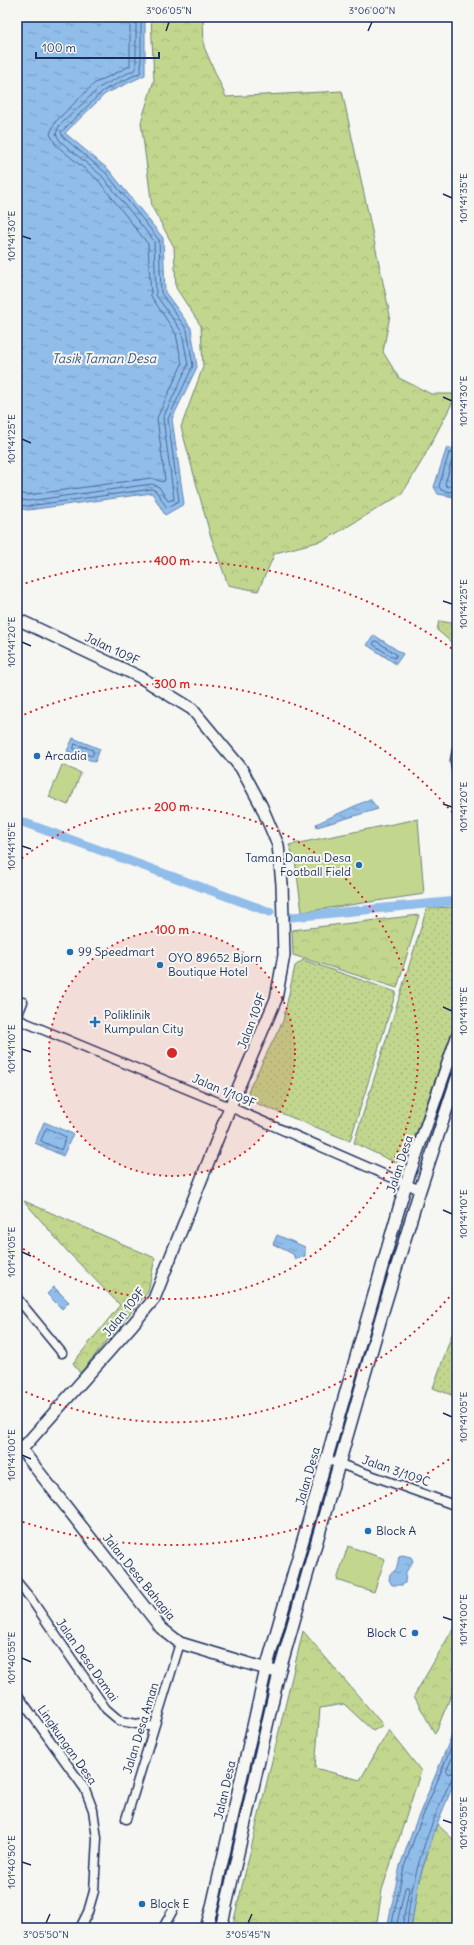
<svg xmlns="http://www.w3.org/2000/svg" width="474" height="1945" font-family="Delius,sans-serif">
	<defs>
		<pattern id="green-dots" width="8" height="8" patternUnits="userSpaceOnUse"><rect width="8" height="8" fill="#c2d78d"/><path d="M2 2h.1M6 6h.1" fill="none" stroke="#a6b97c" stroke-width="1.8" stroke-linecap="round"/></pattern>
		<pattern id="forest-crowns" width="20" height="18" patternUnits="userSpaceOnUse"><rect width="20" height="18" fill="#c2d78d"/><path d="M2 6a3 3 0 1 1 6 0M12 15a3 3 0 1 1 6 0" fill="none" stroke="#a6b97c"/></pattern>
		<pattern id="water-ripples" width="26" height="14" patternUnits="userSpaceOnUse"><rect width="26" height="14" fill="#91bdea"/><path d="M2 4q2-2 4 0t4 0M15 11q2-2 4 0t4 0" fill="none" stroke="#769ac1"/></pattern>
	</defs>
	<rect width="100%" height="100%" fill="#f6f6f2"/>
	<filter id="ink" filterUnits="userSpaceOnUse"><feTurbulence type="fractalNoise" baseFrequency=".025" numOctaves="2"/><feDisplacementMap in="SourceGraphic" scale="8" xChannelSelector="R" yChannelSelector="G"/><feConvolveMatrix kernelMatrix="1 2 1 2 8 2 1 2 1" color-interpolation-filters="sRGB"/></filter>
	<g filter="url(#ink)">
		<path fill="url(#green-dots)" stroke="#6e8376" d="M439,621L457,624V647L437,630Z
			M457,907V1019L407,1159L394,1162L354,1143L427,908Z
			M303,960L396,992L350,1141L251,1101L248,1091L283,1021L295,966Z
			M457,1320V1397L433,1388Z"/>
		<path fill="url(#forest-crowns)" stroke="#6e8376" d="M151,17H203L204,47L226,97L342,91L390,315L383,352L399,378L431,394H457L423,459L402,494L325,540L275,553L258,591L228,585L210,534L181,427L203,367L201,326L176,288L174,247L152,207L141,122L154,80Z
			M419,915L397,988L293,955L292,930Z
			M24,1201L155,1258L148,1292L80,1373L73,1363L120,1305L68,1252Z
			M457,1622V1681L435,1734L414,1696Z
			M303,1631L383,1725L373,1731L344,1704L320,1708L315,1768L360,1780L389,1730L421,1771L382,1890L376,1928H232Z
			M437,1824L457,1843V1928H411L419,1880Z"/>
		<path fill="#c2d78d" stroke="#6e8376" d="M62,765L81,773L68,805L49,797Z
			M418,819L424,894L302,912L295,860L289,845Z
			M348,1546L385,1559L374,1592L337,1580Z"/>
		<path fill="url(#water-ripples)" stroke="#6284b2" d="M17,17H145V75L105,94L65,133L109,170L163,238L165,292L191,328L197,367L172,419L184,504L165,515L152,493L28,510L17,508Z
			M447,447L457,450V487L454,497L438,494L434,487Z
			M374,635L403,654L396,664L367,645Z
			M73,738L100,749L95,762L67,751Z
			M370,799L378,809L317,827L316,824Z
			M44,1122L73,1134L63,1156L35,1143Z
			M277,1235L305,1247V1256L295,1259L293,1254L273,1244Z
			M54,1287L69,1302L62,1309L47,1294Z
			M402,1555L411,1557L413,1561L406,1572L405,1583L402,1585H392L389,1580L390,1574C399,1569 397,1565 399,1556Z
			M457,1723V1776L437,1824L427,1854L419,1880L411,1928H387L400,1866L414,1827Z"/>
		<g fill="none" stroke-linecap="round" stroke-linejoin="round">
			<path stroke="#4a6896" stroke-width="1" d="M457,453H449L439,486L441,490L450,492L457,488
				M457,458L452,460L445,484L448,487L457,483
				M17,493L28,495L151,478L163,482L165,480L157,418L182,364L176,334L151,296L148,244L98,180L56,145L50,134L55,122L95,83L130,66V17
				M17,499L28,501L152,484L159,487L168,501L174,499L163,418L188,365L182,332L156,295L154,241L102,176L60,141L56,134L59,126L100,87L136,69V17
				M17,505L28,506L152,489L156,491L167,508L179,501L168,419L193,366L187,330L161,293L159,240L106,173L63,137L61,133L63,130L103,91L141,72V17
				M374,642L376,641L396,654V657L394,658L374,645Z
				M75,744L93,750V755L91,756L74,749Z
				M47,1128L66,1137L61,1150L41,1141Z
				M457,1746L446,1772L448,1774L457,1771
				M391,1928L404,1867L418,1828L457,1733
				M396,1928L405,1888L407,1887L409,1889L402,1928
				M407,1928C410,1877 430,1824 452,1778L457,1776"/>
			<path stroke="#91bdea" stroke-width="9" d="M17,820L270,912
				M292,917L457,901"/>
			<g stroke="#1b2f5e" stroke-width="11">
				<path id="street" d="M457,750L455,761L457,774
					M17,1017L23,1002
					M17,1019L230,1107L420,1190
					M17,1298L62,1353
					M326,1459L457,1506
					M17,1582L31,1599L106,1709L120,1721L154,1727
					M17,1694L85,1789L93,1810L97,1838L94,1891L88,1912L80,1928
					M126,1819L180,1643
					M163,1928L174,1908"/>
			</g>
			<g stroke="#1b2f5e" stroke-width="14">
				<path id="secondary" d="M17,619L140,677L192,709L241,768L261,805L278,845L282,884L284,955L276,999L230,1107L154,1299L133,1324L22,1449
					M17,1444L161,1628L180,1643L273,1671
					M206,1928L211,1911L266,1669L281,1616L406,1184L457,1037
					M221,1928L279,1673L383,1311L420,1190L457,1078"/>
			</g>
			<use href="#street" stroke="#f6f6f2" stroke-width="8"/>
			<use href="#secondary" stroke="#f6f6f2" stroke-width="11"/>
		</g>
	</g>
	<path fill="none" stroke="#1b2f5e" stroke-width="1.5" d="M166,31L169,22M368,31L372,22M443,194L452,198M22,236L31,239M443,397L452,401M22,439L31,443M443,601L452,604M22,642L31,646M443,804L452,807M22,846L31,849M443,1007L452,1011M22,1049L31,1052M443,1210L452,1214M22,1252L31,1256M443,1413L452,1417M22,1455L31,1459M443,1617L452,1620M22,1658L31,1662M443,1820L452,1823M22,1862L31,1865M46,1923L50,1914M248,1923L252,1914"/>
	<circle cx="172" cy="1053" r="123" fill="#d62828" fill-opacity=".12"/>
	<g fill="none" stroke="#d62828" stroke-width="2" stroke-dasharray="2 4">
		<circle cx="172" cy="1053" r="123"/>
		<path d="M17 862A246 246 0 1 1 17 1244"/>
		<path d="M457 1288A369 369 0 0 1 19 1389M19 717A369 369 0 0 1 457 818"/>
		<path d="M454 1456A492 492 0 0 1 20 1521M20 585A492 492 0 0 1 454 650"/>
	</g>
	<g fill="#1f6fb2" stroke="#f6f6f2" stroke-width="1.5">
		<circle cx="37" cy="756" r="4"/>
		<circle cx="359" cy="865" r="4"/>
		<circle cx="70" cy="952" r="4"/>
		<circle cx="160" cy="965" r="4"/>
		<path d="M93 1016h4v4h4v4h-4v4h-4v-4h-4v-4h4z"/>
		<circle cx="368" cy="1531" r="4"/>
		<circle cx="415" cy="1633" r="4"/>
		<circle cx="142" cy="1904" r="4"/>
	</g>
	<g text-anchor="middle" stroke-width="4" stroke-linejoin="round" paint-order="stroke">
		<g font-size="12" fill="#1b2f5e" stroke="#f6f6f2">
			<text transform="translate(112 649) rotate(25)" y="4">Jalan 109F</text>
			<text transform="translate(252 1021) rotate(-69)" y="4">Jalan 109F</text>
			<text transform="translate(224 1091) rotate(23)" y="4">Jalan 1/109F</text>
			<text transform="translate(400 1164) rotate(-72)" y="4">Jalan Desa</text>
			<text transform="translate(124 1312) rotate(-51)" y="4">Jalan 109F</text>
			<text transform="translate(396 1471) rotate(19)" y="4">Jalan 3/109C</text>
			<text transform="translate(308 1476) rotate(-74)" y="4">Jalan Desa</text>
			<text transform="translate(139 1577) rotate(51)" y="4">Jalan Desa Bahagia</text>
			<text transform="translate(87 1660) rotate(55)" y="4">Jalan Desa Damai</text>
			<text transform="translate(141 1728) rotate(-73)" y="4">Jalan Desa Aman</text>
			<text transform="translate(67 1745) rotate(55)" y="4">Lingkungan Desa</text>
			<text transform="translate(225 1790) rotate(-77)" y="4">Jalan Desa</text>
		</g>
		<g font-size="12" fill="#1b2f5e" stroke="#f6f6f2" text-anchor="start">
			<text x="45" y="760">Arcadia</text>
			<text x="351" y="862" text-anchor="end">Taman Danau Desa<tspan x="351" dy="14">Football Field</tspan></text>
			<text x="78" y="956">99 Speedmart</text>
			<text x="168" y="962">OYO 89652 Bjorn<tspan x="168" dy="14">Boutique Hotel</tspan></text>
			<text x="104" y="1019">Poliklinik<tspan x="104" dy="14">Kumpulan City</tspan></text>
			<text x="376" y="1535">Block A</text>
			<text x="407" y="1637" text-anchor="end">Block C</text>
			<text x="150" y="1908">Block E</text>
		</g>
		<g font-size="13" font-style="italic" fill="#385281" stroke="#f6f6f2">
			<text x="104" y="363">Tasik Taman Desa</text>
		</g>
	</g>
	<circle cx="172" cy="1053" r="6" fill="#d62828" stroke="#f6f6f2" stroke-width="2"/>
	<g font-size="12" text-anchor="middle" font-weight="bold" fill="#d62828" stroke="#f6f6f2" stroke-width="4" stroke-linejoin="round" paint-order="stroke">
		<text x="172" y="565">400 m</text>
		<text x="172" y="688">300 m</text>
		<text x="172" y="811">200 m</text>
		<text x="172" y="934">100 m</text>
	</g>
	<rect width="474" height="1945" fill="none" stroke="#f6f6f2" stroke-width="44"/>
	<path d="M36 52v6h123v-6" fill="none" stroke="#1b2f5e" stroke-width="2"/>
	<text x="42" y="52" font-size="12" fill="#1b2f5e" stroke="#f6f6f2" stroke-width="3" paint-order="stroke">100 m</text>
	<rect x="22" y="22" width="430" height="1901" fill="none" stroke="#1b2f5e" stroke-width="1.5"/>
	<g font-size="10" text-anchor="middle" fill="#1b2f5e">
		<text x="169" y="14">3°06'05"N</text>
		<text x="372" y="14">3°06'00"N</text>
		<text transform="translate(463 198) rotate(-90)" y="4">101°41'35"E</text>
		<text transform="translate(11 236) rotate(-90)" y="4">101°41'30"E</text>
		<text transform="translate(463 401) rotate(-90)" y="4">101°41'30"E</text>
		<text transform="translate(11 439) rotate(-90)" y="4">101°41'25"E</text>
		<text transform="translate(463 604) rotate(-90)" y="4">101°41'25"E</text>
		<text transform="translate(11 642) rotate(-90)" y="4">101°41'20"E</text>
		<text transform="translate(463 807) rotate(-90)" y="4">101°41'20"E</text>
		<text transform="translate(11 846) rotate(-90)" y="4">101°41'15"E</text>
		<text transform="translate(463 1011) rotate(-90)" y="4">101°41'15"E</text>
		<text transform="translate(11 1049) rotate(-90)" y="4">101°41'10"E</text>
		<text transform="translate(463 1214) rotate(-90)" y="4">101°41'10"E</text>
		<text transform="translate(11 1252) rotate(-90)" y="4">101°41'05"E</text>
		<text transform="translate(463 1417) rotate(-90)" y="4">101°41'05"E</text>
		<text transform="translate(11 1455) rotate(-90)" y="4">101°41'00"E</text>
		<text transform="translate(463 1620) rotate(-90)" y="4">101°41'00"E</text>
		<text transform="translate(11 1658) rotate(-90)" y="4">101°40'55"E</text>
		<text transform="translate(463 1823) rotate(-90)" y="4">101°40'55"E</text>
		<text transform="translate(11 1862) rotate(-90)" y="4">101°40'50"E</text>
		<text x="46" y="1938">3°05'50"N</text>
		<text x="248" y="1938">3°05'45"N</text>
	</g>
</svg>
